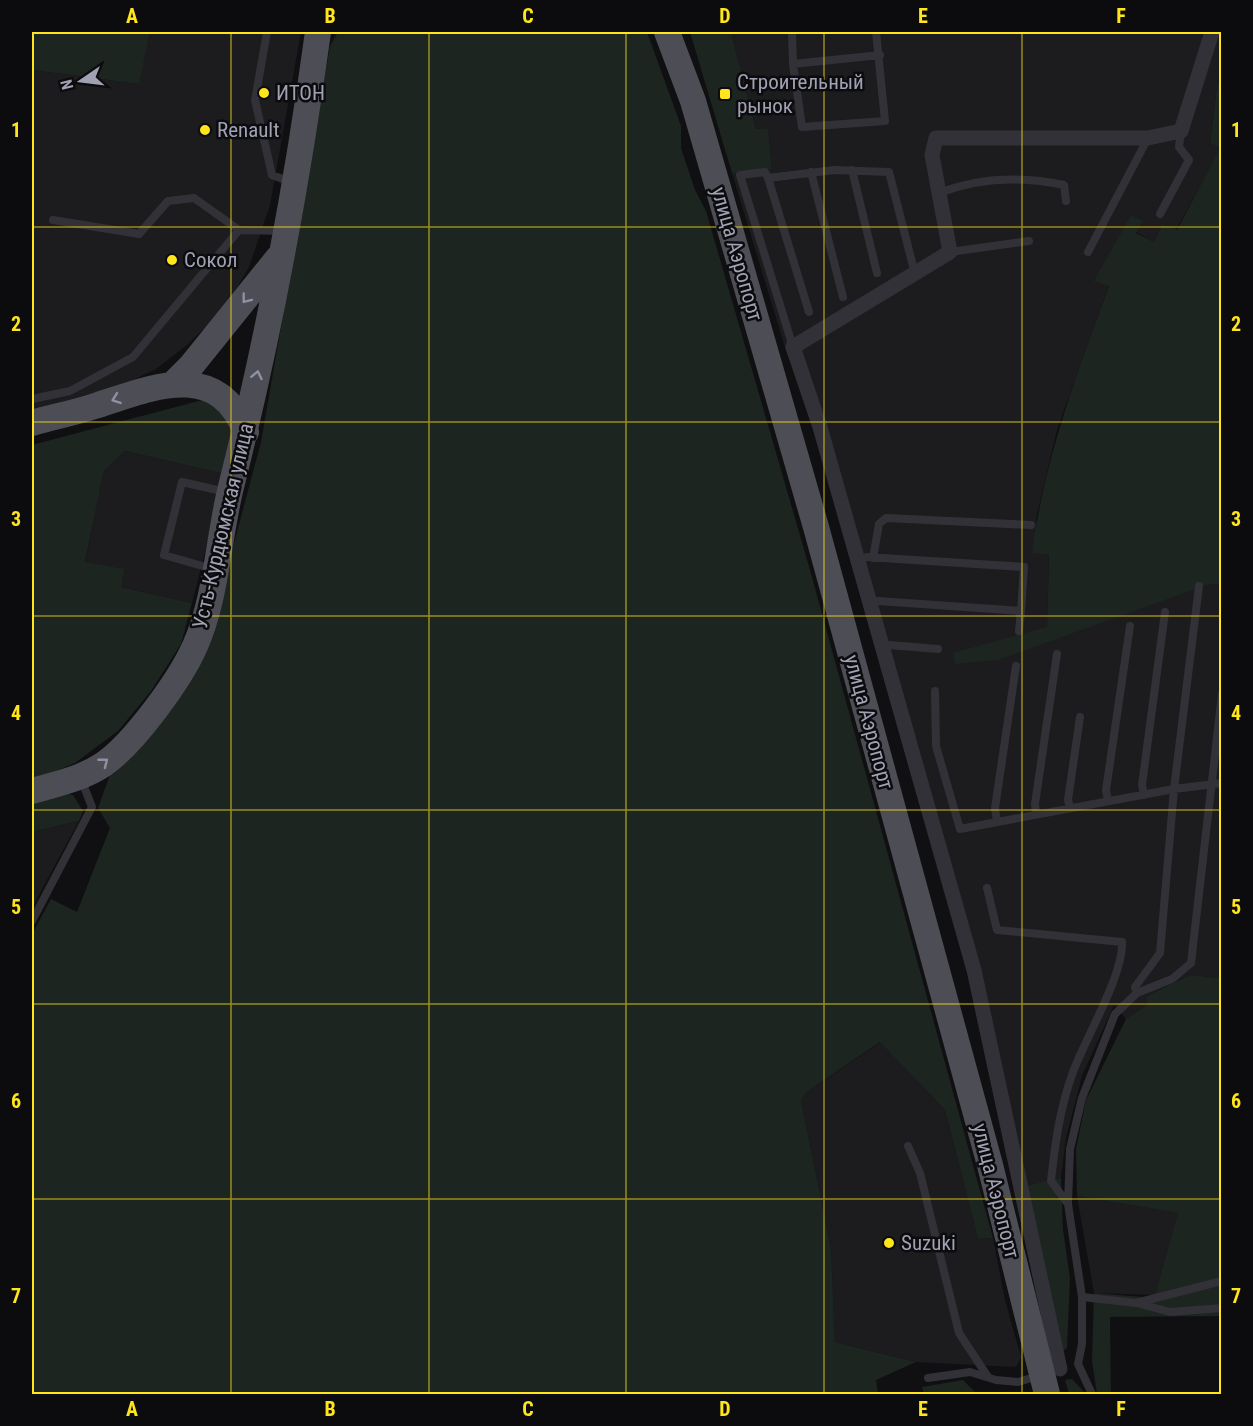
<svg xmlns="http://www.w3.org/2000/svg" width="1253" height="1426" font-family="'Roboto Condensed',sans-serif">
	<rect width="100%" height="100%" fill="#101012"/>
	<path fill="#1c1c1f" d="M150,32H301L270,205L249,267L238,286L215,318L187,345L156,369L125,384L32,413V70L138,84Z
		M731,32H1221V78L1217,87L1210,143L1221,148L1176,230L1164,224L1154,242L1136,232L1095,280L1109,285L1057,430L1036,519L1049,554L1047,627L1064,635L1207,585L1221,584V978L1190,975L1145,997L1148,1004L1126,1019L1114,1005L1082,1076L1066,1138L1061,1178L1051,1181L1025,1186L850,511L787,354L732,173L772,169L768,128L756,129Z
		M125,451L225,474L192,603L121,587L85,563L104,471Z
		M79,821L42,889L32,909V832Z
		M881,1042L945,1110L978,1239L993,1238L1005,1300L1021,1357L1016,1367L916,1362L835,1342L831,1248L801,1100L808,1091Z
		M1077,1196L1179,1213L1155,1295L1094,1293Z"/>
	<path fill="#1c251f" d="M32,32H150L139,84L32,70Z
		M338,32H647L681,126V148L695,190L706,211L810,570L993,1238L978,1239L945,1110L880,1042L808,1091L801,1100L831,1248L835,1342L916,1362L876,1380L878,1394H32V934L51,899L77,912L110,828L98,808L111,772L226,573L261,442L330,46Z
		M690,32H731L756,129L768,128L772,169L732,173Z
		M1221,78V584L1207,585L998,660L955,664L953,653L1047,627L1049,555L1032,553C1045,457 1076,376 1109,286L1094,281L1131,215L1142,221L1136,233L1154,242L1163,224L1177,230L1220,148L1210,143L1217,87Z
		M206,399L216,402L233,427L225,474L125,451L104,471L85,562L124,569L121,587L192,603L181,644L151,691L118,731L75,763L32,781V445Z
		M64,793L73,795L83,811L79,821L32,832V801Z
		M1190,975L1221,978V1316L1110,1317L1111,1394H1097L1092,1361L1094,1293L1143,1297L1155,1295L1178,1213L1077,1196L1076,1149L1086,1100L1126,1019L1148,1004L1145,997Z
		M1061,1178L1063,1230L1070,1278L1067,1348L1061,1352L1025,1186Z
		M1072,1379L1086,1394H1069L1065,1380Z
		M963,1380L977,1394H924L922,1387Z"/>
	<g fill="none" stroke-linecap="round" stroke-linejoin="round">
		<path stroke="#313137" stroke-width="8" d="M267,32L255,100L272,175L291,182
			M792,32L793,64L802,127L885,121L876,32
			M793,64L880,55
			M852,170L877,273
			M811,172L843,297
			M768,178L809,312
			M939,193C980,177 1021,176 1064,185L1066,201
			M1160,214L1189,160L1179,147L1181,131
			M53,220L139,234L168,201L194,198L239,230L282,231
			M950,252L1029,241
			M1088,252L1148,138
			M793,347L740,175L765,172L768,178L834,170L889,172L915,274
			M32,399L70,391L133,357L239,230
			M873,558L879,524L886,518L1031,525
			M857,560L867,557L1024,567L1021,611L878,601L869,604
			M213,569L164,555L182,482L226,492
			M1019,631L1021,611
			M882,647L889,645L938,649
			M935,691L936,746L960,829L1174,789L1222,783
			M1144,795L1142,785L1165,612
			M1108,801L1106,790L1130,626
			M1070,808L1068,800L1080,717
			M1036,814L1035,804L1057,654
			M997,822L995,808L1016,666
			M987,888L997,930L1122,942C1124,974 1085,1039 1073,1072C1060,1107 1055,1144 1051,1181L1068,1204
			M32,921L92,807L81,779
			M1137,993L1135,987L1160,953L1174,789L1199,586
			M908,1146L920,1173L959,1333L988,1377
			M1082,1297L1136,1303L1222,1281
			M1137,1303L1170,1312L1222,1308
			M928,1378L970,1372L996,1380L1018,1382L1038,1376
			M1092,1394L1078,1364L1082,1344V1297L1068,1204L1070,1149L1082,1098L1115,1014L1137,993L1172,979L1191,963L1222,694"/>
		<path stroke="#313137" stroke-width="15" d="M1060,1369L974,970L820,427L793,347L950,252L932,155L936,138H1148L1181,131L1212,32"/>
		<path stroke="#4d4d56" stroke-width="26" d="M667,32L693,101L816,527L990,1165L1047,1394
			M173,384L191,366L278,258
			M32,423C52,417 74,413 95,406C151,388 217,358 246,432
			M32,791C56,784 82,779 104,764C134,743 180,680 195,646C216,599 218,542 230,491C268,340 297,186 318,32"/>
	</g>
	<defs><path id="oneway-chevron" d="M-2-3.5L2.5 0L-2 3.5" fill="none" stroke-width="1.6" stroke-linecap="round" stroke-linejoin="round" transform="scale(1.5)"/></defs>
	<g stroke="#8f91a1">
		<use href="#oneway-chevron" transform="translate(246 299) rotate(128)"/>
		<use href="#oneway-chevron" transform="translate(257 375) rotate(-78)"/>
		<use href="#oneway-chevron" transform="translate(116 399) rotate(160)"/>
		<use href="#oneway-chevron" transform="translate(104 762) rotate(-38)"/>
	</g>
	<path fill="none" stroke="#ffe51b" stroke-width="1.5" stroke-opacity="0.55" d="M231,32V1394M429,32V1394M626,32V1394M824,32V1394M1022,32V1394M32,227H1222M32,422H1222M32,616H1222M32,810H1222M32,1004H1222M32,1199H1222"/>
	<g fill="#ffe51b" stroke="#0c0b0d" stroke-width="2">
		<circle cx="264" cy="93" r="6"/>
		<rect x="719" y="88" width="12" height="12" rx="3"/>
		<circle cx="205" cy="130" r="6"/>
		<circle cx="172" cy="260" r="6"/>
		<circle cx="889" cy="1243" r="6"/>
	</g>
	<g text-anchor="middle" stroke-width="5" stroke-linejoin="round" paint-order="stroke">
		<g font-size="21" fill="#a0a2b4" stroke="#0c0b0d" text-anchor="start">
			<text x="737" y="89">Строительный<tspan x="737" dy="24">рынок</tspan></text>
			<text x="276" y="100">ИТОН</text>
			<text x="217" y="137">Renault</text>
			<text x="184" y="267">Сокол</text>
			<text x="901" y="1250">Suzuki</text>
		</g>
		<g font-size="21" fill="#a0a2b4" stroke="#0c0b0d">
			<text transform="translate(737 254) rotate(74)" y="7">улица Аэропорт</text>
			<text transform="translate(223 526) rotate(-77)" y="7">Усть-Курдюмская улица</text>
			<text transform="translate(869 722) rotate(75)" y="7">улица Аэропорт</text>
			<text transform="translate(996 1191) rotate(76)" y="7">улица Аэропорт</text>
		</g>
	</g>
	<rect width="1253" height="1426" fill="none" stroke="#0c0b0d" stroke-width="66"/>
	<g transform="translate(81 81) rotate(256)" stroke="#0c0b0d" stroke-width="4.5" paint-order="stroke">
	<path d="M0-4.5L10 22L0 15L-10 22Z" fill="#a0a2b4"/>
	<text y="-9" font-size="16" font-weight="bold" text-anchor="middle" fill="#a0a2b4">N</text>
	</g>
	<rect x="33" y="33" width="1187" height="1360" fill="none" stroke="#ffe51b" stroke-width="2"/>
	<g font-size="20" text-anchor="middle" font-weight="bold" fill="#ffe51b">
		<text x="132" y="23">A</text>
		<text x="330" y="23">B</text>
		<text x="528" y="23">C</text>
		<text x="725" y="23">D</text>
		<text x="923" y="23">E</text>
		<text x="1121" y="23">F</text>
		<text x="16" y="137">1</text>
		<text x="1236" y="137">1</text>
		<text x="16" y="331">2</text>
		<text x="1236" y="331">2</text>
		<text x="16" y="526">3</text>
		<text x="1236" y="526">3</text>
		<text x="16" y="720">4</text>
		<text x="1236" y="720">4</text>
		<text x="16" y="914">5</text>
		<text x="1236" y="914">5</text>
		<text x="16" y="1108">6</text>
		<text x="1236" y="1108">6</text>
		<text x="16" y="1303">7</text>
		<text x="1236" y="1303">7</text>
		<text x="132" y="1416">A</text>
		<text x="330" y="1416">B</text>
		<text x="528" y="1416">C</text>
		<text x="725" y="1416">D</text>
		<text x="923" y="1416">E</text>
		<text x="1121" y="1416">F</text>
	</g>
</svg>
